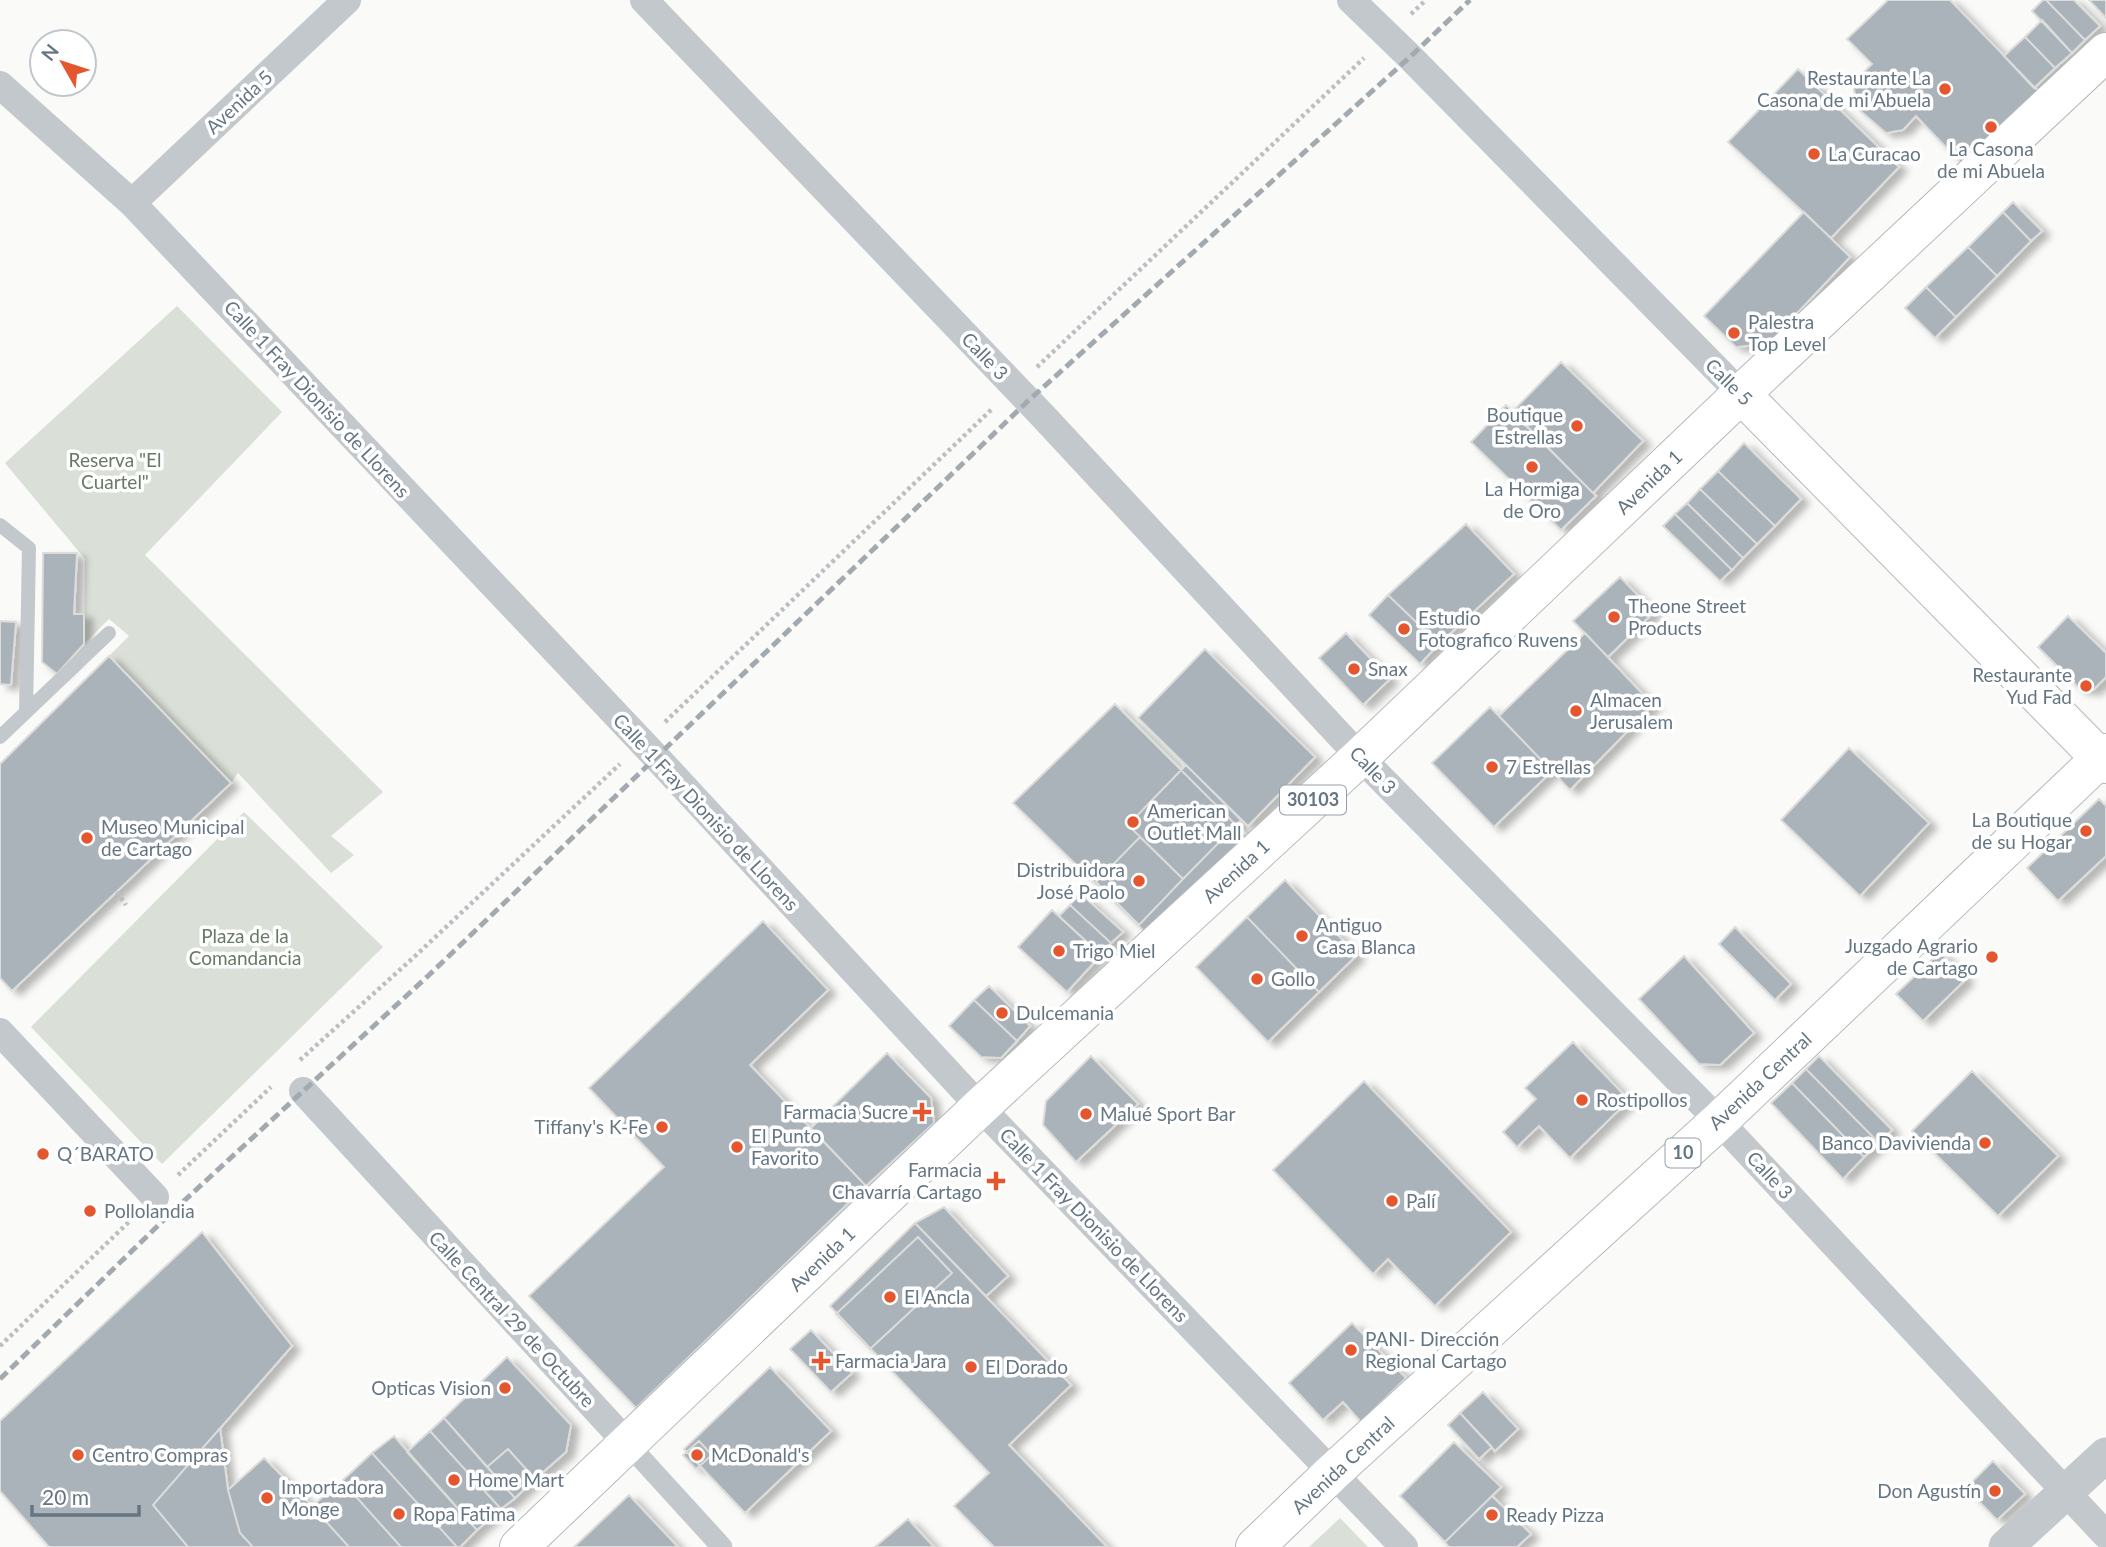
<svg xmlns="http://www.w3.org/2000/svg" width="2106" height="1547" font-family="Lato,sans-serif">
	<defs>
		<filter id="shadow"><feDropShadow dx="8" dy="4.5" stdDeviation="3.5" flood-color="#0004"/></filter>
	</defs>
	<rect width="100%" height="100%" fill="#fafaf8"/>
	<path fill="#dadfd7" d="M177,306L282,412L145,555L383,792L331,836L354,855L331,873L238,773L231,783L109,656L129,636L109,619L84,644L85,559L5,463Z
		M244,812L383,947L162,1164L31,1027Z
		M1340,1518L1368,1547H1309Z"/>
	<path fill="#aab3b9" stroke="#dcdcda" stroke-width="2" filter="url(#shadow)" d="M1888,0H1950L2042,95L1966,168L1916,116L1903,130L1886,133L1857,108L1853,83L1872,64L1847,39Z
		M2043,0H2046L2085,40L2072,53L2032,11Z
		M2046,0H2074L2100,26L2085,40Z
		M2089,0H2106V18Z
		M2042,20L2072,53L2055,68L2025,37Z
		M2025,37L2055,68L2034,88L2004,56Z
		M1798,69L1899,167L1831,238L1728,142Z
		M2013,202L2042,231L2031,241L2003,212Z
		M1804,212L1850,257L1768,344L1736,347L1704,316Z
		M2003,212L2031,241L1997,276L1968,247Z
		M1968,247L1997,276L1956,317L1926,287Z
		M1926,287L1956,317L1935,338L1905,308Z
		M1561,362L1643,441L1593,493L1512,412Z
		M1506,405L1596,496L1561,530L1471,442Z
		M1744,443L1801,499L1775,526L1718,471Z
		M1718,471L1775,526L1757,544L1700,489Z
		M1700,489L1757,544L1743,558L1687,503Z
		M1687,503L1743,558L1732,570L1675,514Z
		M1675,514L1732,570L1720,581L1663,526Z
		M1466,524L1514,574L1439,644L1388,595Z
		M43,553H77L74,614H84V644L57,674L42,662Z
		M1620,577L1654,612L1608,657L1573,621Z
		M1388,595L1439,644L1420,664L1369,615Z
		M2068,616L2106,653V677L2093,690L2080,689L2038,647Z
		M0,621L16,622L11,685L0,684Z
		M1346,633L1390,679L1363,705L1319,658Z
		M1585,633L1653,705L1570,790L1499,716Z
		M1205,649L1315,757L1248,826L1138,718Z
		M109,656L231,783L12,991L0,978V764Z
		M1115,704L1251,840L1151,938L1013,803Z
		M1490,707L1552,771L1494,827L1432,763Z
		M1849,748L1929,823L1860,896L1781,820Z
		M1186,765L1241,820L1183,879L1128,825Z
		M2099,799L2106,806V856L2058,901L2027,868Z
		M1140,837L1183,879L1139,925L1096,882Z
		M1285,880L1357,955L1319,992L1247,917Z
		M1080,893L1123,932L1111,943L1070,905Z
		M1070,905L1111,943L1101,955L1059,916Z
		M1052,910L1101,955L1067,992L1018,947Z
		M1247,917L1319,992L1268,1042L1196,967Z
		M763,921L828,990L750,1065L866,1186L636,1408L529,1296L664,1167L589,1088Z
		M1735,927L1791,984L1775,1000L1719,944Z
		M1940,952L1966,979L1923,1021L1896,994Z
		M1684,956L1754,1033L1720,1065L1699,1064L1639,999Z
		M989,986L1030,1026L1017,1041L974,1000Z
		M974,1000L1017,1041L1001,1058L981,1057L949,1026Z
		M1573,1042L1629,1100L1570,1158L1539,1126L1517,1147L1503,1132L1536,1099L1525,1088Z
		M887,1053L931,1098L934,1123L866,1186L811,1128Z
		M1091,1056L1138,1104L1076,1162L1043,1125L1046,1101Z
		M1819,1056L1892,1130L1879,1143L1806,1069Z
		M1806,1069L1879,1143L1864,1157L1792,1083Z
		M1972,1071L2058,1156L1998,1216L1912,1131Z
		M1364,1081L1511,1232L1435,1306L1388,1259L1373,1274L1273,1170Z
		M1792,1083L1864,1157L1843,1179L1771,1103Z
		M944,1207L1008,1276L986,1296L915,1223Z
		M915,1223L1071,1385L1009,1445L1107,1547H994L954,1506L989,1473L830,1306Z
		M202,1232L292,1346L153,1505L188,1547H49L0,1491V1421Z
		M918,1237L952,1273L870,1349L836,1314Z
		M1352,1323L1406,1378L1361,1422L1343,1402L1323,1420L1289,1383Z
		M811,1330L852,1373L831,1392L790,1349Z
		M507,1357L571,1425L566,1452L535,1479L508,1449L487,1467L444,1418Z
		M770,1367L831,1431L745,1513L684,1449Z
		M1483,1392L1518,1429L1495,1451L1460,1413Z
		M1460,1413L1492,1447L1479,1459L1448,1425Z
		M444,1418L515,1498L501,1509L430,1431Z
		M220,1428L228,1490L240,1533L253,1547H188L153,1505Z
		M430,1431L501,1509L477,1530L407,1452Z
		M394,1436L477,1530L460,1547H457L372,1453Z
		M699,1441L712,1455L696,1469L683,1455Z
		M1454,1442L1501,1487L1445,1542L1400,1496Z
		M508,1449L535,1479L515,1498L487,1467Z
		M372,1453L457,1547H401L342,1481Z
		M264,1458L312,1506L349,1547H253L240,1533L228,1490Z
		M1993,1461L2025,1494L1997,1520L1966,1488Z
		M342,1481L401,1547H349L312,1506Z
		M629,1495L678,1547H574Z
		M1492,1496L1531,1534L1517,1547H1449L1445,1542Z
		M908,1519L934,1547H875Z"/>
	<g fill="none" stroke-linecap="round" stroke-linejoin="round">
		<g stroke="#b3babf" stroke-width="40">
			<path id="secondary" d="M1741,394L2106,764"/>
		</g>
		<g stroke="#b5babe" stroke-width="40">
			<path id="primary" d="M519,1547L980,1107L1360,757L1741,394L2106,52
				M1255,1547L1333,1472L1719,1121L2106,753"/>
		</g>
		<path stroke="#bbbfc2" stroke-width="4.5" stroke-dasharray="3.5 3.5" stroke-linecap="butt" d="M1411,14L1426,0
			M1037,367L1364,58
			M665,722L992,409
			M117,892L126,905
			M300,1060L413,958L620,764
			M178,1175L271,1087
			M0,1346L134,1217"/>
		<path stroke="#c3c8cc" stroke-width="14" d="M0,525L29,548L26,712
			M0,737L109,633"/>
		<path stroke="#c3c8cc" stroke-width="21" d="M628,1444L722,1547"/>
		<path stroke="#c3c8cc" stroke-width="28" d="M644,0L1042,415L1360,757L1719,1121L2106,1535
			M1351,0L1410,57L1741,394
			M0,85L132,203L657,758L980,1107L1404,1547
			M132,203L347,0
			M0,1032L155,1197
			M303,1091L628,1444"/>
		<path stroke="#c3c8cc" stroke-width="35" d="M2006,1547L2106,1455"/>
		<use href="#secondary" stroke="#fff" stroke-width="38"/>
		<use href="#primary" stroke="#fff" stroke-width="38"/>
		<path stroke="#a2aab0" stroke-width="5" stroke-dasharray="10 5" stroke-linecap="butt" d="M0,1379L172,1212L429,975L1028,401L1410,57L1470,0"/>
	</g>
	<g fill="#e4572e" stroke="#fff" stroke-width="2.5">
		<circle cx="1945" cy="89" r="7"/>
		<circle cx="1991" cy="127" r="7"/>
		<circle cx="1814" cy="154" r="7"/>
		<circle cx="1734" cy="333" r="7"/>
		<circle cx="1577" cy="426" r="7"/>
		<circle cx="1532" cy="467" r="7"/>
		<circle cx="1614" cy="617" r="7"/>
		<circle cx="1404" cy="629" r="7"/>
		<circle cx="1354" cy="669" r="7"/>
		<circle cx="2086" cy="686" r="7"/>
		<circle cx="1576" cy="711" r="7"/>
		<circle cx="1492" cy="767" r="7"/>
		<circle cx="1133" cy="822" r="7"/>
		<circle cx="2086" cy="831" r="7"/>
		<circle cx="87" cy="838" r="7"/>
		<circle cx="1139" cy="881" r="7"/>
		<circle cx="1302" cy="936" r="7"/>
		<circle cx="1059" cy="951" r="7"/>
		<circle cx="1992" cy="957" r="7"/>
		<circle cx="1257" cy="979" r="7"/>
		<circle cx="1002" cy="1013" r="7"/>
		<circle cx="1582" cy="1100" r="7"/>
		<path d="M918.5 1101.5h7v7h7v7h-7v7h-7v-7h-7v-7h7z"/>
		<circle cx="1086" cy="1114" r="7"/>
		<circle cx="662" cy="1127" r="7"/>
		<circle cx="1985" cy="1143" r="7"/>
		<circle cx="737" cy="1147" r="7"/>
		<circle cx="43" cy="1154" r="7"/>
		<path d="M992.5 1170.5h7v7h7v7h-7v7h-7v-7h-7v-7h7z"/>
		<circle cx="1392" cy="1201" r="7"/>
		<circle cx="90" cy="1211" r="7"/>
		<circle cx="890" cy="1297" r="7"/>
		<circle cx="1351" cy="1350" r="7"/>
		<path d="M817.5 1350.5h7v7h7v7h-7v7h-7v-7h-7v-7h7z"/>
		<circle cx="971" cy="1367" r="7"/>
		<circle cx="505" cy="1388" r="7"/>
		<circle cx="78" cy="1455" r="7"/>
		<circle cx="697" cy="1455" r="7"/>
		<circle cx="454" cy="1480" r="7"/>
		<circle cx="1995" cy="1491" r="7"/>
		<circle cx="267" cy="1498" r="7"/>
		<circle cx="399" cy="1514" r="7"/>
		<circle cx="1492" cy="1515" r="7"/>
	</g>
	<g text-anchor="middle" stroke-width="7" stroke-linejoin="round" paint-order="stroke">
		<g fill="#fff" stroke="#939fa8" stroke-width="2">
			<rect x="1280" y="785.5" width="66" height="29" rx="5"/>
			<rect x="1665.5" y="1138.5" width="35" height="29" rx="5"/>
		</g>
		<g font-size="18" font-weight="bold" fill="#657683">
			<text x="1313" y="806">30103</text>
			<text x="1683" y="1159">10</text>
		</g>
		<g font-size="19" fill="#657683" stroke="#fff" text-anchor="start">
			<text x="1931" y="85" text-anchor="end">Restaurante La<tspan x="1931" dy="22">Casona de mi Abuela</tspan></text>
			<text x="1991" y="156" text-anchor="middle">La Casona<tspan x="1991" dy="22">de mi Abuela</tspan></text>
			<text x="1828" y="161">La Curacao</text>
			<text x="1748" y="329">Palestra<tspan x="1748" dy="22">Top Level</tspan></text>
			<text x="1563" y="422" text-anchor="end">Boutique<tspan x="1563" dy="22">Estrellas</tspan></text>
			<text x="1532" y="496" text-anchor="middle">La Hormiga<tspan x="1532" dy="22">de Oro</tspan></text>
			<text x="1628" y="613">Theone Street<tspan x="1628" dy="22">Products</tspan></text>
			<text x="1418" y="625">Estudio<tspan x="1418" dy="22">Fotografico Ruvens</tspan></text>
			<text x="1368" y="676">Snax</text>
			<text x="2072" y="682" text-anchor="end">Restaurante<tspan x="2072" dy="22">Yud Fad</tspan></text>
			<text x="1590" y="707">Almacen<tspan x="1590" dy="22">Jerusalem</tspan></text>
			<text x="1506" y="774">7 Estrellas</text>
			<text x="1147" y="818">American<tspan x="1147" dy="22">Outlet Mall</tspan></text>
			<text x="2072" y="827" text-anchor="end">La Boutique<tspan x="2072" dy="22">de su Hogar</tspan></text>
			<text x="101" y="834">Museo Municipal<tspan x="101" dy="22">de Cartago</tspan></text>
			<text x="1125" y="877" text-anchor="end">Distribuidora<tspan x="1125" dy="22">José Paolo</tspan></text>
			<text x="1316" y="932">Antiguo<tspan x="1316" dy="22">Casa Blanca</tspan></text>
			<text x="1978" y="953" text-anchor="end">Juzgado Agrario<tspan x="1978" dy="22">de Cartago</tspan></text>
			<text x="1073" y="958">Trigo Miel</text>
			<text x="1271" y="986">Gollo</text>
			<text x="1016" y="1020">Dulcemania</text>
			<text x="1596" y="1107">Rostipollos</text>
			<text x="908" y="1119" text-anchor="end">Farmacia Sucre</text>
			<text x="1100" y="1121">Malué Sport Bar</text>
			<text x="648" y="1134" text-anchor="end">Tiffany's K-Fe</text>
			<text x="751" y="1143">El Punto<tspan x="751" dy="22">Favorito</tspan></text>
			<text x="1971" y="1150" text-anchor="end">Banco Davivienda</text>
			<text x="57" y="1161">Q´BARATO</text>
			<text x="982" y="1177" text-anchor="end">Farmacia<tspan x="982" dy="22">Chavarría Cartago</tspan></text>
			<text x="1406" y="1208">Palí</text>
			<text x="104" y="1218">Pollolandia</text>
			<text x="904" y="1304">El Ancla</text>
			<text x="1365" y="1346">PANI- Dirección<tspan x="1365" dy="22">Regional Cartago</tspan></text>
			<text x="835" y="1368">Farmacia Jara</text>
			<text x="985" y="1374">El Dorado</text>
			<text x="491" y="1395" text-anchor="end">Opticas Vision</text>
			<text x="92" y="1462">Centro Compras</text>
			<text x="711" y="1462">McDonald's</text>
			<text x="468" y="1487">Home Mart</text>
			<text x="281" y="1494">Importadora<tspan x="281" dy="22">Monge</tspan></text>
			<text x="1981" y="1498" text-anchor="end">Don Agustín</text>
			<text x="413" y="1521">Ropa Fatima</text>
			<text x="1506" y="1522">Ready Pizza</text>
		</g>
		<g font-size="19" fill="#657683" stroke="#fff">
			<text transform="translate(239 102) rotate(-43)" y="7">Avenida 5</text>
			<text transform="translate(985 356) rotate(46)" y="7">Calle 3</text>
			<text transform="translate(1729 382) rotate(45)" y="7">Calle 5</text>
			<text transform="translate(317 399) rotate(47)" y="7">Calle 1 Fray Dionisio de Llorens</text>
			<text transform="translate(1649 482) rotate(-44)" y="7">Avenida 1</text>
			<text transform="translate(1373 770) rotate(46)" y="7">Calle 3</text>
			<text transform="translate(706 812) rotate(47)" y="7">Calle 1 Fray Dionisio de Llorens</text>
			<text transform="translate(1236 871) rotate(-43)" y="7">Avenida 1</text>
			<text transform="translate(1760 1081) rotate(-43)" y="7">Avenida Central</text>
			<text transform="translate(1770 1175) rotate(47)" y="7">Calle 3</text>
			<text transform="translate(1094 1225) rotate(46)" y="7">Calle 1 Fray Dionisio de Llorens</text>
			<text transform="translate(822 1259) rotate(-44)" y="7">Avenida 1</text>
			<text transform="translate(512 1319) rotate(47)" y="7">Calle Central 29 de Octubre</text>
			<text transform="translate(1343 1465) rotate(-43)" y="7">Avenida Central</text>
		</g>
		<g font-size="19" fill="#687a64" stroke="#fff">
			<text x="115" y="467">Reserva "El<tspan x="115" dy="22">Cuartel"</tspan></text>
			<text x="245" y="943">Plaza de la<tspan x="245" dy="22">Comandancia</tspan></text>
		</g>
	</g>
	<g transform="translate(63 63) rotate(309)"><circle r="33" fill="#ffffff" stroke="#c1c8cd" stroke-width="2"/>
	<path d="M0-5L12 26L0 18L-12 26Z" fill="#e4572e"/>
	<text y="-10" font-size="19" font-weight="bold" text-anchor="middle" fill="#657683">N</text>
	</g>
	<path d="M32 1505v10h107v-10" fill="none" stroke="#657683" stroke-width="3.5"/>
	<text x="42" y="1505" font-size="21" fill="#657683" stroke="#ffffff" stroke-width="5" paint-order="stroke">20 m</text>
</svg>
